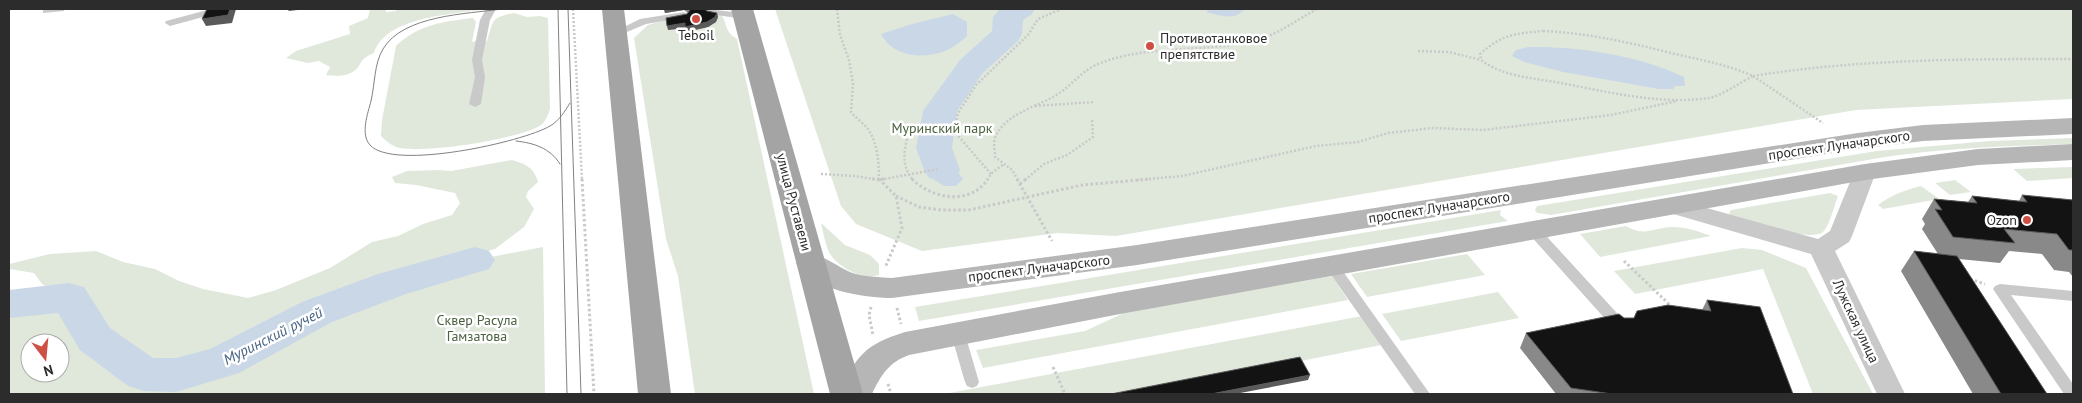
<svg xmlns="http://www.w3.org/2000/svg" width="2082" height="403" font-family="'PT Sans',sans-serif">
	<rect width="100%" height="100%" fill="#fff"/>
	<path fill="#e0e8dc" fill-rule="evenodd" d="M370,9H386V12L396,11V9H441V10L485,9C452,15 386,16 374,53C357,60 363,65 354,71C346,77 335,76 326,75L330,67L319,61L308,63L286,58L296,51L350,34L349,26L368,18Z
		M775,9H2073V99L1856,110L1116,236L1057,233L922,251L856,224L841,206Z
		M514,13L527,17L540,16L548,18L550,109C548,115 546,121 541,125C521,139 419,155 396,147C391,145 385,140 381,136L382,120L396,46C417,25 445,21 473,18L476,22L472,42L481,39L487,41C494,20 490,18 514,13Z
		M719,13C729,22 722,30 737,39L814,394H695L678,276L666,239L634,38L648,25L666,20L668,30L686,28L687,32L708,27L716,22L718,16H716Z
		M2073,138V144C2010,146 1948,148 1885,157L1551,215L1537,213L1535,210L1537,206L1877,151L1989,141Z
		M512,160C525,164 534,167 538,182L528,191L526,197L534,209L524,227L495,249L393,280L314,309L219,359L182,368H153L106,333L74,294L52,289L42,284L34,273L9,269V264L50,254L96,251L123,262L155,269L179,281L203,289L248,298L276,290L330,268L372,242L398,236L423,224L452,215L460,203L455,193L416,185L395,183L392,177L407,171L439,170L451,171Z
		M2073,167V178L2027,181L2013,169Z
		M1955,180L1971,192L1950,195L1935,183Z
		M1921,186L1939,199L1883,209L1878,205C1891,195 1905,190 1921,186Z
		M1830,193L1838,196C1835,204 1829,227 1823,232C1809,243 1749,221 1731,216L1729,213L1731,210Z
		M1501,210L1500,215L1508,221L919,321L915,307Z
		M821,223L845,245L870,255L879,264V275C862,281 835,266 828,250C825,242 823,232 821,223Z
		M1626,226C1645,237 1651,228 1672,227C1686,227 1698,231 1711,236L1600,257L1580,234Z
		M543,247L545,394H9V304L68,297L95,339L144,374L176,375L223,362L317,312L392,284L475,260ZM30,343H60V373H30Z
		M1742,248L1762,250L1806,268L1873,394H1813L1763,269L1635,294L1614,271Z
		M1467,254L1485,275L1367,297L1351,274Z
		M1332,276L1348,300L983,368L976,350L1085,331L1126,312Z
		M1498,292L1519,318L1401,341L1382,314Z
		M1362,316L1381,345L1136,394H944Z"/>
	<path fill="#cad7e6" d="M1209,9H1244C1235,22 1219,15 1206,12Z
		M953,14L967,22V36C962,40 957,45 951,48C929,60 894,59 881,34L912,24Z
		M1528,47C1578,46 1638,55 1684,77L1685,86H1675L1673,89H1659L1563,72L1524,62L1512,56L1516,50Z
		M934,148L951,163L963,179L956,186H944L933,179C928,167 926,159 934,148Z"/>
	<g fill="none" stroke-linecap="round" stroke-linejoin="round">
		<path fill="#cad7e6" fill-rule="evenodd" d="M1000,9H1035L1031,15L1023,20L1022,34L1018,41L982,74L957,111L952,148L960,170L955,178L942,181L929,178L924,170L916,148L923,111L960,60L992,31L993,17Z
			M475,247L489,251L495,260L489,269L406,294L332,322L239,373L176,392L144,391L128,386L80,350L58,313L9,318V290L69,283L84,287L110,328L153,358H176L210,349L302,302L378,274Z"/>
		<path stroke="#c9c9c9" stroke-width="2.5" stroke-dasharray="2 2" stroke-linecap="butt" d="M573,9L582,180
			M837,9L840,35L849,60L853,84L851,112C856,118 863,123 868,129C878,144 879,163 879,180
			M1543,31C1589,33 1631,43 1675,54C1702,60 1728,65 1753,76C1741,82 1721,96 1709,98C1660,105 1608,92 1561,83C1534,78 1503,77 1481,60L1480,54C1503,34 1513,34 1543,31Z
			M1418,51L1449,52L1481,60
			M1753,76L1823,123
			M1753,76C1858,59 1966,59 2073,59
			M1035,106L1095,102
			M908,135C904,151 901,166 913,180
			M821,174L855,176L879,180L939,169
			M991,174L954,131L958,113L976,85L1028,35L1038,19L1061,9
			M987,180L992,173L1004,164
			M1018,180L1012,170L995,157C995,151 993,144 995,138C1004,115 1033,108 1053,97C1070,88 1081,71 1098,64C1150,43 1207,54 1260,39C1280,33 1298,19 1317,9
			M1025,180L1044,164L1067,155L1093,137L1092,118
			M1137,180L1182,176L1316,146L1358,142L1388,133L1433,128L1483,130L1611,115L1677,101"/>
		<path stroke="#c9c9c9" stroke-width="3" stroke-dasharray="2.5 2.5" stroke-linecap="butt" d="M582,179L594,394
			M872,179H886
			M879,179L896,196L902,228L885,268
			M912,179C932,199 970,206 988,179
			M1017,179L1052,241
			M1020,184L1026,179
			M896,196L919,207L941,210H969L1082,185L1151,179
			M1624,261L1671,306
			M1970,279L1985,284
			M871,307L869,315L873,335
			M897,308L901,324
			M1053,367L1065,394
			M888,384L891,394"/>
		<path fill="#c9c9c9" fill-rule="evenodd" d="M43,9H65L64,11L43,13Z
			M211,9H226L225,11L170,26L165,23L166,21Z
			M486,9H496L490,20L482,60L485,77L481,104L475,107L469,104L475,77L472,60L480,20Z
			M705,9L744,13L749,16L744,19L709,14L704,11Z
			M684,12L689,15L688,17L646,24L615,37L610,34L640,19Z
			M1533,226L1538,227L1627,324L1629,328L1627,332H1617L1528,233L1527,230L1528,227Z
			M1332,262L1337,263L1430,394H1415L1327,269L1325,266L1327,263Z
			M2000,284L2073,291V301L2011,295L2073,384V394H2064L1995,292L1993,289L1995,286Z
			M958,329L963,330L965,334L979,382L977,386L972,388L967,386L965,382L951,334L953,330Z"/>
		<path fill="#c9c9c9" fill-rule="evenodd" d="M1865,165L1873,167L1876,172L1852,236L1849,242L1835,251L1905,394H1877L1811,254L1663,211L1659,206L1663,201L1671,198L1818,239L1830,231L1854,172L1857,167Z"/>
		<path fill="#b6b6b6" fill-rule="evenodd" d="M2073,118V134L1923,141L1858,149L1137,265L892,298C863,298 813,290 796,263L801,256C823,250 835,268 856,274C867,277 880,277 892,278L1137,245L1858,133L1923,125Z
			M2073,144V160L1978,165L1865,180L1120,314L909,355C889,362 881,375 872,394H839C856,356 864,345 905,332L1120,292L1865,164L1978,149Z"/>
		<path fill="#a4a4a4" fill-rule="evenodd" d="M602,9H624L671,394H638Z
			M731,9H753L863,394H830Z"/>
		<path stroke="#818181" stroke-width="1" d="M502,9C467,14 403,15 383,49C374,64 375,84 371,101C368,113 360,134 370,145C393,171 523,142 550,126C559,121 565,111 570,103
			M558,9L567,394
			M568,9L581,394
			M516,141C534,143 550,148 560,164"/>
	</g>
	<path fill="#898989" d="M664,9H705L707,11L717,13L718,17L716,22L708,27L686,32L685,28L668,30L688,13L684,10L665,13Z
		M2022,195L2072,200L2073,199V277L2069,272L2054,270L2042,254L2009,251L2000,263L1959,259L2047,394H1973L1901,271L1914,251L1938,254L1922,229L1925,224L1922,219L1934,199L1968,202L1972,196L2019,201Z
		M1707,300L1793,394H1556L1520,348L1526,333L1624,318H1634L1702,310Z"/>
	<path fill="#5a5a5a" d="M230,9H236L232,23L206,26L202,19Z
		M287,9H306L289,11Z
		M664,9H683L684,10L665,13Z
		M717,13L718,17L716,22L708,27L686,32L685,28L668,30L667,26Z
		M1310,375L1308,380L1235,394H1211Z"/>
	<path fill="#131313" stroke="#5a5a5a" d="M207,9H230L228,15L202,19Z
		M688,9H704L707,11L717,13L715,17L707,22L685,27V23L667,26L666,18L687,14L690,10Z
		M2022,195L2073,200V250H2069L2057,234L2004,229L2015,243L1953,237L1935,209L1942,210L1934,199L1977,203L1972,196L2027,202Z
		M1914,251L1957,256L2047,394H2001Z
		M1707,300L1760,307L1793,394H1612L1571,388L1526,333L1619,314L1624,318H1634L1637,311L1668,305L1711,311Z
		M1300,357L1310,375L1211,394H1111Z"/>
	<g fill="#ce4f44" stroke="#fff" stroke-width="2">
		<circle cx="696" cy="19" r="5"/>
		<circle cx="1150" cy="46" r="5"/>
		<circle cx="2027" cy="220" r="5"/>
	</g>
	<g text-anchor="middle" stroke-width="5" stroke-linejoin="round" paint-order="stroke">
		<g font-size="14" fill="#2c2c2c" stroke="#fff">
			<text x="696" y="40">Teboil</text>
			<text x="1160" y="43" text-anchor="start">Противотанковое<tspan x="1160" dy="16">препятствие</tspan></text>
			<text x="2017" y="225" text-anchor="end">Ozon</text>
		</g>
		<g font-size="14" fill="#4b6240" stroke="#fff">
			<text x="942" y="133">Муринский парк</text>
			<text x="477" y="325">Сквер Расула<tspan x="477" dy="16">Гамзатова</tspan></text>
		</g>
		<g font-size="14" fill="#2c2c2c" stroke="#fff">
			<text transform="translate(1839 145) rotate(-8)" y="5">проспект Луначарского</text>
			<text transform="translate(794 202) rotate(75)" y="5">улица Руставели</text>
			<text transform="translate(1439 207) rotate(-9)" y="5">проспект Луначарского</text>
			<text transform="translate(1039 268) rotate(-7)" y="5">проспект Луначарского</text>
			<text transform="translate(1856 321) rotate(65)" y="5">Лужская улица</text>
		</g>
		<g font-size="15" font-style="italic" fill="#456283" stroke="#fff">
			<text transform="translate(273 336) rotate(-27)" y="5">Муринский ручей</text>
		</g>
	</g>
	<rect width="2082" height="403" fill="none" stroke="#2c2c2c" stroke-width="20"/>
	<g transform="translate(45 358) rotate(164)"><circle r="24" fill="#ffffff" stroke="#ababab"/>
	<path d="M0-4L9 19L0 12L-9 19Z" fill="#ce4f44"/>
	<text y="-8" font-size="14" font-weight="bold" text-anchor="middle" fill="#2c2c2c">N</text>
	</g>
</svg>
